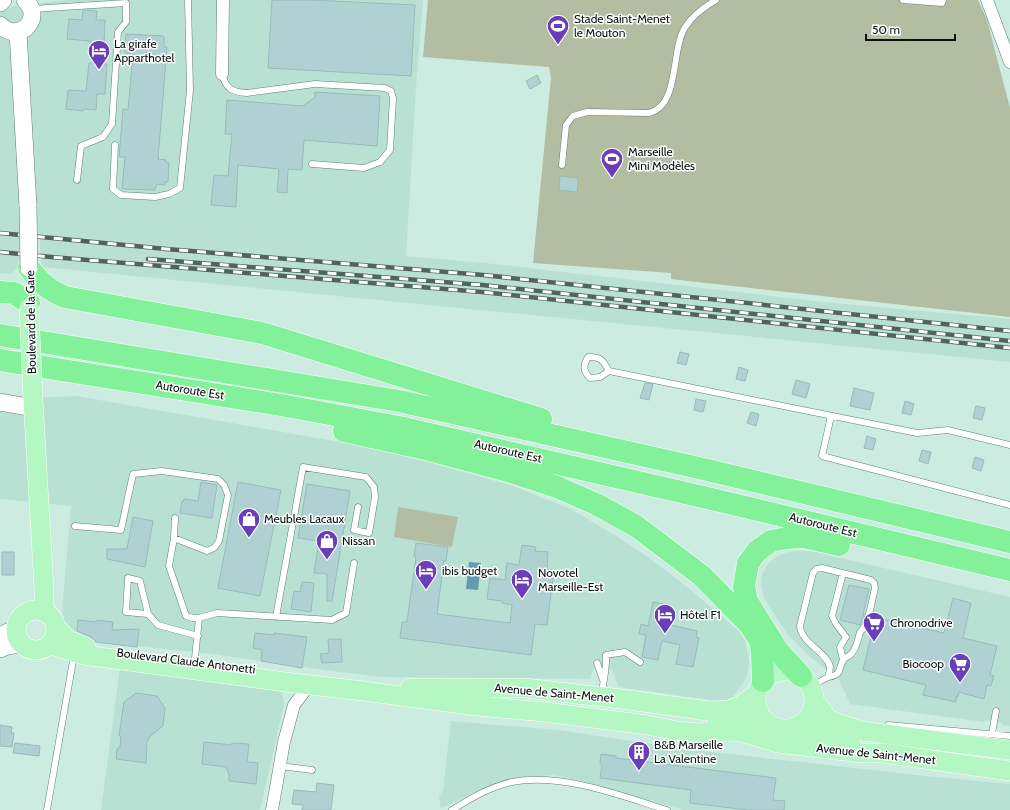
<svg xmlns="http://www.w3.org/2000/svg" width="1010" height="810" font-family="Cabin,sans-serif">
	<rect width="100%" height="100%" fill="#ccece1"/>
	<path fill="#b8e1d4" d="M67,0H423L416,88L406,256L495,264L833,303L1010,319V362L42,267L38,228L21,227L23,264L11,274L0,273V8Z
		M76,396L381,449L510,485L571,509L618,537L648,557L691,590L739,631L745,640L749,661L748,672L744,682L733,697L724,701H716L619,687L612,670L594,667L590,679L383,677L331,671L212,654L81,640L64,620L62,611L71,506L0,499V399Z
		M795,551H810L1010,597V726L1003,725L1002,723L986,720L984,722L850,704L839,680L809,656L787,634L764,598L761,583L762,575L766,567L772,560L780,555Z
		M120,668L276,689L282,693L284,705L260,810H101Z
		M451,721L559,730L685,749L926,776L1010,784V810H684L570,778L552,775L521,777L505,781L480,790L441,808L439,796L443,790Z"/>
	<path fill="#b2bda1" d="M428,0H978L987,20L1010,108V317L671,279V273L533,263L551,78L549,67L423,57Z
		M398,507L458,517L452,547L394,537Z"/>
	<path fill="#669bad" d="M469,562L481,563L478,590L466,589Z"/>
	<path fill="#afd1d2" stroke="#98baba" d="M272,0H312L415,5L411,76L268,68Z
		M83,10L97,11L96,20H105L104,45L90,44V41L67,39L69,19L82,20Z
		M126,34L162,36L164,37V47H167L158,159L166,160V162L169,163L168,182H165V185L157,184L155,190L122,189L125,157H119L123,109L128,110L133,54L124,53Z
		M89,63L107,64L105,94H97L96,110L84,109L83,111L66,109L68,90L86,91Z
		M537,75L541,83L530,89L526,81Z
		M315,92L380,96L377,146L304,140L302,170L288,169L287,193L277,192L279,169L238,165L236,207L211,205L214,175L228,176L232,134H225L227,100L303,106L315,97Z
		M560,176L578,178L577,192L559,190Z
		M680,352L689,354L686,365L677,363Z
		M739,367L748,370L745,381L736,379Z
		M796,380L810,384L806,398L792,394Z
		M645,383L653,384L649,400L640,398Z
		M854,388L874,393L870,410L850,406Z
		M696,399L706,401L703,412L694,410Z
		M905,401L914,404L911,415L902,413Z
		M976,406L985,408L982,420L973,418Z
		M751,412L759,414L756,426L747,423Z
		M867,436L876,439L873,450L864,448Z
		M922,450L931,452L928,464L919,461Z
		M975,457L984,460L981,471L972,468Z
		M201,482L217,485L212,518L180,513L182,501L183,502L184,499L198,501Z
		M238,482L281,490L260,596L218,588Z
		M307,484L350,491L332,601H327V574L314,573L319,541L298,538Z
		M133,517L153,521L145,567L107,559V549H127Z
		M416,543L448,547L446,561L444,560L437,614L510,623L512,605L502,603V601L487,599L490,578L505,580L507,563L519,565L522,545L536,547L535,551L548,552L547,569L554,570L547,625L535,624L531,655L400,638L402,622H407L416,557H414Z
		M2,552H14V575H2Z
		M302,582L314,583L311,612L291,609L294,591L300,592Z
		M849,585L869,589L863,614H864L860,625L840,620Z
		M953,598L971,603L963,638L997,646L990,675L994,676L991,686L987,685L984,699L959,692L958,697L956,696V702L923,695L926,685L863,670L873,628L869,627L873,617L944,633Z
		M653,602L670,605L666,624L697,631L696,637L699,638L693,667L676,664L680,645L662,641L658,660L642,657L646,635L639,634L641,624L648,626Z
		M78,620L96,622L97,620L113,622L112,630L139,629L137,647L95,642L91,637L77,631Z
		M255,633L274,635V633L307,637L302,668L261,661L262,650L253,648Z
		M328,639H341L342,662L322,663L320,654L329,653Z
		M136,693L157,696L165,708L163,726L150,736L149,739L147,741L146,763L116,759L117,749L120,747L121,737L119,735L124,702Z
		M0,725L12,727L11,733H14L12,747L0,746Z
		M204,742L232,745V743L249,744L247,762L258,763L256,784L229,781V774L226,767L202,764Z
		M15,743L40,746L39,756L13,753Z
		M601,754L616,756V758L776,778L773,800L785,801L784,810H748L690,803L691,790L600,778L602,765L600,764Z
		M317,783L334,785L331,810H302L303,805L292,804L294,790L316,792Z"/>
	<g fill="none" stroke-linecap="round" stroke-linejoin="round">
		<path stroke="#aecbc1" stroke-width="19" stroke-dasharray="19 10" stroke-linecap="butt" d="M743,724L812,733"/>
		<g stroke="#617e75" stroke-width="7">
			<path id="lane" d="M903,0L942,3L943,0
				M32,9L126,3V22L118,32L112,124L103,137L81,146L77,180
				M222,74C226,89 232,92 247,93L315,84L385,88L391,91L393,98L390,150L380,162L364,168L312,164
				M115,145L113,189L121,195L155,197L169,194L180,188L190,90L188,0
				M562,165L566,125L573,116L587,112L649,113C681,105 670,48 686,26C694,14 704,7 716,0
				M609,371L600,377L590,378C583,371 583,366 588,357C601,356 603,361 609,371L917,433L948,430L1010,445
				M831,416L822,456L1010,505
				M75,526L121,530L133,474L162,471L218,479L224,485L228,495L219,541L214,548L207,551L174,538L169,566L186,616L193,618H199
				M174,538L175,518
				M822,568L871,580L874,583L875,588C872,599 869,625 860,632C858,639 857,647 852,653C850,656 846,657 844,659C837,667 844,675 828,677C829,674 830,670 830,667C828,653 801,643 800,626L813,573L816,569Z
				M148,614L126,612L128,578L140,581L148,614L158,625L198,636
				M276,617L303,467L366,477L374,487L375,497L369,533L354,530L358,507
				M843,660L840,647L846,637L836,624L832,616L843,573
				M597,663L603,680
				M194,668L199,618L217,613L332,620L346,613L354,563
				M810,687L828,677
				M602,694C603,681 607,669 606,655L625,652L640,662
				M888,725L1010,736
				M992,733L996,711
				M280,766L312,770
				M47,810L74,655
				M452,810C471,798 490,787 512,782C560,772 622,796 667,810"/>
		</g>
		<g stroke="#617e75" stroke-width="13">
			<path id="street" d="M987,0L1010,62
				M222,74L223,0
				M272,810L284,742L294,705L309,685"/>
		</g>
		<g stroke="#617e75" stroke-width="18">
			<path id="secondary" d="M0,3L3,0
				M0,25C18,44 45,19 25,0
				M18,32L28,206
				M0,402L34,408
				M0,636L16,628
				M0,649L7,646L22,644"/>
		</g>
		<g stroke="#fff" stroke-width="20">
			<path id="primary" d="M33,399L44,589V612
				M16 630a20 20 0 1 1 40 0a20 20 0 1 1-40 0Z
				M56,628L69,640L86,647
				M50,645L84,655L285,682L363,691L477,706L545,712L648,725L677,731L699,733L727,731L741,732L778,743L862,753H882L1010,771
				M756 700a29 29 0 1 1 58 0a29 29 0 1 1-58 0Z
				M410,688H525L629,700L708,711L729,710L740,706L756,694
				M814,700L828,719L837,723L862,731L1010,750
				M717,723L735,719H763
				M795,727L818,731L851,744"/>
		</g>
		<g stroke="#fff" stroke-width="23">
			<path id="highway" d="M29,268C41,283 48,290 65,297L262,333L541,419
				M0,292L14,293L29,303
				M0,335L399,401L699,468L1010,542
				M0,360L281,405L399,427L703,497L1010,570
				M344,431L430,450L505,470L557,487L596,504L636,526L702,576L750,625L760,641L762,652L763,681
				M801,676L778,651L747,601L744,587L748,563L757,551L771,541L787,538L804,537L839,545"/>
		</g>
		<use href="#lane" stroke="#fff" stroke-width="6"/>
		<use href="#street" stroke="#fff" stroke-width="12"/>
		<use href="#secondary" stroke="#fff" stroke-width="17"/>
		<use href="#primary" stroke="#b4f7c2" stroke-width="19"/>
		<use href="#highway" stroke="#82f19a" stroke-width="22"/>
		<g stroke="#50635c" stroke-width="4.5">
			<path id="rail" d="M0,233L166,249L483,275L1010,331
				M0,252L51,257L482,292L1010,348
				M148,259L482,285L1010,341"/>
		</g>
		<use href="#rail" stroke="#fff" stroke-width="3" stroke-dasharray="9" stroke-linecap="butt"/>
		<g stroke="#617e75" stroke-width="18" stroke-linecap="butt">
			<path id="secondary-bridge" d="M28,206L29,268"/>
		</g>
		<g stroke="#fff" stroke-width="20" stroke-linecap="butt">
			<path id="primary-bridge" d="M29,308L33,399"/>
		</g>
		<use href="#secondary-bridge" stroke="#fff" stroke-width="17"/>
		<use href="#primary-bridge" stroke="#b4f7c2" stroke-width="19"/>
	</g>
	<defs>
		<g id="stadium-pin" transform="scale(1.15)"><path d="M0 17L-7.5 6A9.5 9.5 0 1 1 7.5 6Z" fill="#693eb6" stroke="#fff"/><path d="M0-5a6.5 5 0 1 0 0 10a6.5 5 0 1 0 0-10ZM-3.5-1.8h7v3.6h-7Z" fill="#fff"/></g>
		<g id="hotel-pin" transform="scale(1.15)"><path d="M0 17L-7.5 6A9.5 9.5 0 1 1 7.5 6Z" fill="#693eb6" stroke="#fff"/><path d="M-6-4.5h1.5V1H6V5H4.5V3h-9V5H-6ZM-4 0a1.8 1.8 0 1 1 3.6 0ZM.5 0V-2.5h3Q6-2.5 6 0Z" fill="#fff"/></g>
		<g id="shop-pin" transform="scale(1.15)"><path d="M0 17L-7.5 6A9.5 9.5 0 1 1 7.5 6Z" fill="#693eb6" stroke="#fff"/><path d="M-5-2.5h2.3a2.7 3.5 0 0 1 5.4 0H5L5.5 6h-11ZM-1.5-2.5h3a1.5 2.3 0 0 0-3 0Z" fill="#fff"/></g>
		<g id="supermarket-pin" transform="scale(1.15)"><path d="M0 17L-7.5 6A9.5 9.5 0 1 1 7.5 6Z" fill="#693eb6" stroke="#fff"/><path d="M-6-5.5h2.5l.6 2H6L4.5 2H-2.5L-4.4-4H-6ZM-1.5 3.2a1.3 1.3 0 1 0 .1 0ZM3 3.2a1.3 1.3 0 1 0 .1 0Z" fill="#fff"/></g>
		<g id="building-pin" transform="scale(1.15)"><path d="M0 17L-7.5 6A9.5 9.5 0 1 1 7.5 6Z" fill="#693eb6" stroke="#fff"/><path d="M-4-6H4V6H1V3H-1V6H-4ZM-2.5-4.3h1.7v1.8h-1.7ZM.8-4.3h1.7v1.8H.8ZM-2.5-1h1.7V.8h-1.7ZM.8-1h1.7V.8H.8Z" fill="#fff"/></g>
	</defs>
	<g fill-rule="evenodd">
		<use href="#stadium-pin" x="558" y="26"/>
		<use href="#hotel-pin" x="99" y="51"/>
		<use href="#stadium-pin" x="612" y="159"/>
		<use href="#shop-pin" x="249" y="519"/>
		<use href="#shop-pin" x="327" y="541"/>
		<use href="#hotel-pin" x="426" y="571"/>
		<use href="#hotel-pin" x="522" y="580"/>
		<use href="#hotel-pin" x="665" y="615"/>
		<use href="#supermarket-pin" x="874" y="623"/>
		<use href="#supermarket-pin" x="960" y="664"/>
		<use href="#building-pin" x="639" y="752"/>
	</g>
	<g text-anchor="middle" stroke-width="3" stroke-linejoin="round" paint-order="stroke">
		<g font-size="12" fill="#06110d" stroke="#fff" text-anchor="start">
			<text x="574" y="23">Stade Saint-Menet<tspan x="574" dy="14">le Mouton</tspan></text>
			<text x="114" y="48">La girafe<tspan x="114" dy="14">Apparthotel</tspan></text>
			<text x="628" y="156">Marseille<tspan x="628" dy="14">Mini Modèles</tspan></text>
			<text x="264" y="523">Meubles Lacaux</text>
			<text x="342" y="545">Nissan</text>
			<text x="442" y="575">ibis budget</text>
			<text x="538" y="577">Novotel<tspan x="538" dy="14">Marseille-Est</tspan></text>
			<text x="680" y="619">Hôtel F1</text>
			<text x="890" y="627">Chronodrive</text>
			<text x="944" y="668" text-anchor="end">Biocoop</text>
			<text x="654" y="749">B&amp;B Marseille<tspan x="654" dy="14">La Valentine</tspan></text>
		</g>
		<g font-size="12" fill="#06110d" stroke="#fff">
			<text transform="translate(31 322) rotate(-91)" y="4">Boulevard de la Gare</text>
			<text transform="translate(190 390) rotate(9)" y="4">Autoroute Est</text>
			<text transform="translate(508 451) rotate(13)" y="4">Autoroute Est</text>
			<text transform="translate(823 525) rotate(14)" y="4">Autoroute Est</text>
			<text transform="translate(186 661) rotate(7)" y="4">Boulevard Claude Antonetti</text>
			<text transform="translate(554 693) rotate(5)" y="4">Avenue de Saint-Menet</text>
			<text transform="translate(876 754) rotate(6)" y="4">Avenue de Saint-Menet</text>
		</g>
	</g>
	<path d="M866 34v6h89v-6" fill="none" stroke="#06110d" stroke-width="2"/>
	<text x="872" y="34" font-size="12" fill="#06110d" stroke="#ffffff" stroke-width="3" paint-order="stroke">50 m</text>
</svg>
